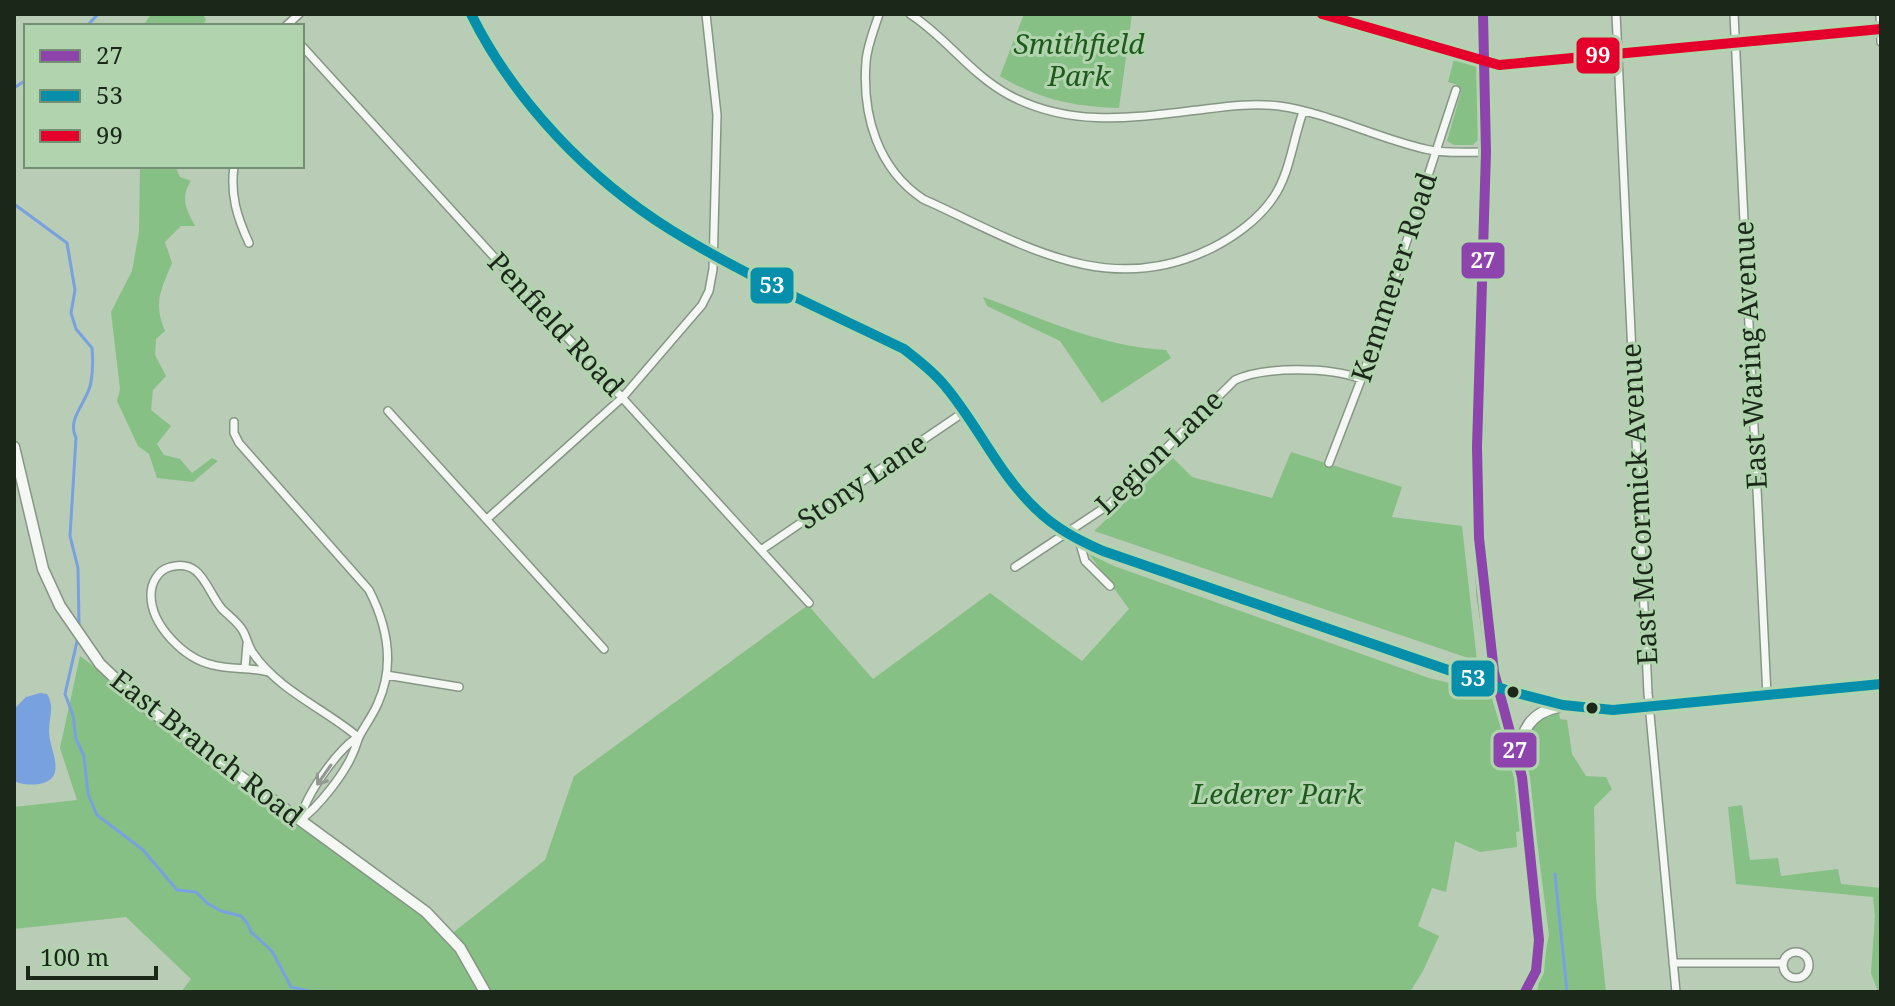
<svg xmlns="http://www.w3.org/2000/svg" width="1895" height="1006" font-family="'Noto Serif',serif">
	<rect width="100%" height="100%" fill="#b8ccb6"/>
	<path fill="#87c084" d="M151,14H203L206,20L202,26H143Z
		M1024,14H1132L1119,108C1076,107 1037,99 1000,76Z
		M1454,59L1474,65L1479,70V139L1473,145H1454L1447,141L1461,92L1458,85L1448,82Z
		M140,166H175L180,177L191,181C180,198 186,209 195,226H181L165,242L172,263C161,290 153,302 165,331L156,339L155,355L166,376L153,390L151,410L171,426L157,444L164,455L180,459L192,473L212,458L218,461L193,482L157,478L149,454L138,446L117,401L120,389L111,312L132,271L139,232Z
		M983,297C1043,319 1102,347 1166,350L1171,358L1102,403L1060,341L987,306Z
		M1291,452L1402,487L1392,517L1462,526L1477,661L1094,531L1173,458L1192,477L1272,498Z
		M1089,554L1114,566L1429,678L1490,693L1514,768L1521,831L1516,832L1517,847L1480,852L1455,841L1446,892L1432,888L1418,926L1439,936L1423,971L1410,992H181L191,979L126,917L14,929V807L77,800L60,748L80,656L450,935L545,860L574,776L808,605L873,679L990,593L1082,661L1129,609Z
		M1549,713H1559L1560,719L1567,720L1572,754L1586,776L1606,777L1612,789L1594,807L1596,896L1606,992H1537L1549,935L1525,747C1527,728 1533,722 1549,713Z
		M1742,805L1750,860L1778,858L1781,876L1838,869L1841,884L1881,888V992H1878L1871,973L1875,916L1873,897L1736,884L1728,807Z"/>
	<path fill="#78a1df" d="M40,693L47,694C55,707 49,717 49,731C49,751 69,778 39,784C29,785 23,785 14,781V709L26,697Z"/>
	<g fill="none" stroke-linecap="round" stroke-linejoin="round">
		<path stroke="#78a1df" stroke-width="3" d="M87,26L98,14
			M14,88L26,80
			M14,154V160
			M14,204L67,243L75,290L71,313L76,329L92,348C93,359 93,370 91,382C88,402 66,418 76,438L70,536L78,568L79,625
			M78,637L65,694L73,715L76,739L84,756L88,794L97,815L143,850L177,890L196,892L207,903L221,911L241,916L247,923L251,932L272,951L291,987L313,992
			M1555,874L1567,992
			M343,992H352"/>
		<g stroke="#869685" stroke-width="10">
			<path id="street" d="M879,14C874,30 867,46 866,62C862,116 878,169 923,199C1019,242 1106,301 1212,248C1234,237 1259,219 1273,198C1290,174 1293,139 1303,112
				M910,14C946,37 970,74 1009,95C1073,129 1137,117 1206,109C1230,106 1254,103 1279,106C1329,113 1376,138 1425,149C1445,154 1467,152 1486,152
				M1322,14L1485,63
				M1616,14L1648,693L1676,992
				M1734,14L1767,696
				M1880,14L1881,42
				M286,26L299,14
				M302,46L809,603
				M234,166C230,195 237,217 249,243
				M388,411L604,649
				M234,422V433L239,443L369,590C387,625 395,665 378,703C373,715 366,724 360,735C357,741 356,747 353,753C345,773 318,808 300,820
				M1329,463L1364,372L1456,90
				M487,519L623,397L702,305L709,291L713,269L717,115L706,14
				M1079,540L1085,561L1110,586
				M761,550L964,412
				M1015,567L1110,504L1235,380C1265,366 1331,367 1361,379
				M245,668L247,644
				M268,672C250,667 231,670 213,665C185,659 151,626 151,595C151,583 158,570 170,567C202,558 206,590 222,609C229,616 238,622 243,631C247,638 248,646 253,653C278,690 325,709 358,737
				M386,675L459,687
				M1499,687L1520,767L1539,940L1536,971L1525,992
				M300,820C306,795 335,753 356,738
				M1783 965a13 13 0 1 1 26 0a13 13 0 1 1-26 0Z
				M1673,963H1783"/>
		</g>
		<g stroke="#869685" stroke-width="13">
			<path id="secondary" d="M471,14C514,101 589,179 671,230C745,276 826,311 904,349C919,361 933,371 945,386C978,425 998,473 1036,509C1055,528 1078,540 1103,551L1509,691L1563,705L1613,710L1881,684
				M1483,14L1486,152L1477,498L1483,595L1494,672L1499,687
				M1485,63L1499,65L1881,29
				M14,447L43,569L60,606L100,664L144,706L426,912L460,948L485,992
				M1518,757C1522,730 1530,713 1558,707"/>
		</g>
		<use href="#street" stroke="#f4f7f4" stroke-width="7"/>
		<use href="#secondary" stroke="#f4f7f4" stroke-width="10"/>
		<g stroke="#b1d4ae" stroke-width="16">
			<path id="bus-1" d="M1483,14L1486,152L1477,447L1479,538L1494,672L1522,777L1539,940L1536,971L1525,992"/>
		</g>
		<g stroke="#b1d4ae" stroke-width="16">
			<path id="bus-2" d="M471,14C514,101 589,179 671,230C745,276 826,311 904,349C919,361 933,371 945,386C978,425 998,473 1036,509C1055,528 1078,540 1103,551L1509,691L1563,705L1613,710L1881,684"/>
		</g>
		<g stroke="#b1d4ae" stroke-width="16">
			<path id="bus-3" d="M1322,14L1499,65L1881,29"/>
		</g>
		<use href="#bus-1" stroke="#8e44ad" stroke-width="10"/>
		<use href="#bus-2" stroke="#058faa" stroke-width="10"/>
		<use href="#bus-3" stroke="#e4002b" stroke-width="10"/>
	</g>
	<defs><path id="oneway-shaft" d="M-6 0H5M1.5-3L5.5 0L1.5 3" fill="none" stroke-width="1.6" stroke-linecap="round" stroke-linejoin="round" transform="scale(2)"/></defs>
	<use stroke="#929991" href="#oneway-shaft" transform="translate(324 775) rotate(125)"/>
	<g fill="#1a2719" stroke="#b1d4ae" stroke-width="3">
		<circle cx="1513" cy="692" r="7"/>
		<circle cx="1592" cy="708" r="7"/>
	</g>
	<g text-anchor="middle" stroke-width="6" stroke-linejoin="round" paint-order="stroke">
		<g font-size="28" font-style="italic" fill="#1e5a1c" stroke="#b1d4ae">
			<text x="1079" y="54">Smithfield<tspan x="1079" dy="32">Park</tspan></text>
			<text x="1277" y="804">Lederer Park</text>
		</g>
		<g font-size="28" fill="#1a2719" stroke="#b1d4ae">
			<text transform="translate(1394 277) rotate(-72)" y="10">Kemmerer Road</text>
			<text transform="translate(556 324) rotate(47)" y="10">Penfield Road</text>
			<text transform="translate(1750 355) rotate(-93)" y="10">East Waring Avenue</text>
			<text transform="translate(1159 452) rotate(-44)" y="10">Legion Lane</text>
			<text transform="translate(862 481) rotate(-34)" y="10">Stony Lane</text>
			<text transform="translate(1639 504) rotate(-93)" y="10">East McCormick Avenue</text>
			<text transform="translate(207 748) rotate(38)" y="10">East Branch Road</text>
		</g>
	</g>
	<g stroke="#b1d4ae" stroke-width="3">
		<rect x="1575" y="36" width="46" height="39" rx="8" fill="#e4002b"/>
		<rect x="1460" y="241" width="46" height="39" rx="8" fill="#8e44ad"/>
		<rect x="749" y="266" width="46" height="39" rx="8" fill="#058faa"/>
		<rect x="1450" y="659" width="46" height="39" rx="8" fill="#058faa"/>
		<rect x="1492" y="731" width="46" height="38" rx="8" fill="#8e44ad"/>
	</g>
	<g font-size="22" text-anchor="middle" font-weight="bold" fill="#fff">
		<text x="1598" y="63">99</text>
		<text x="1483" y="268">27</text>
		<text x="772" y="293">53</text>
		<text x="1473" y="686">53</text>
		<text x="1515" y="758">27</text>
	</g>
	<rect width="1895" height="1006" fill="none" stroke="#1a2719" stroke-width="32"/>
	<rect x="24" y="24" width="280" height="144" fill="#b1d4ae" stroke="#758f72" stroke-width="2"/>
	<rect x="40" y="50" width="40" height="12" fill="#8e44ad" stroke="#758f72" stroke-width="2"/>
	<text x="96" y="64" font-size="24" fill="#1a2719">27</text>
	<rect x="40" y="90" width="40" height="12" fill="#058faa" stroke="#758f72" stroke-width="2"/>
	<text x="96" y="104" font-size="24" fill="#1a2719">53</text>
	<rect x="40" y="130" width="40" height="12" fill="#e4002b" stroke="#758f72" stroke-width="2"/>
	<text x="96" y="144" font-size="24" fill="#1a2719">99</text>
	<path d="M28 966v12h128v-12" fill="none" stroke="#1a2719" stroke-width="4"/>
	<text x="40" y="966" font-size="24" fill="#1a2719" stroke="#b1d4ae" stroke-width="6" paint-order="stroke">100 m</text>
</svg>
